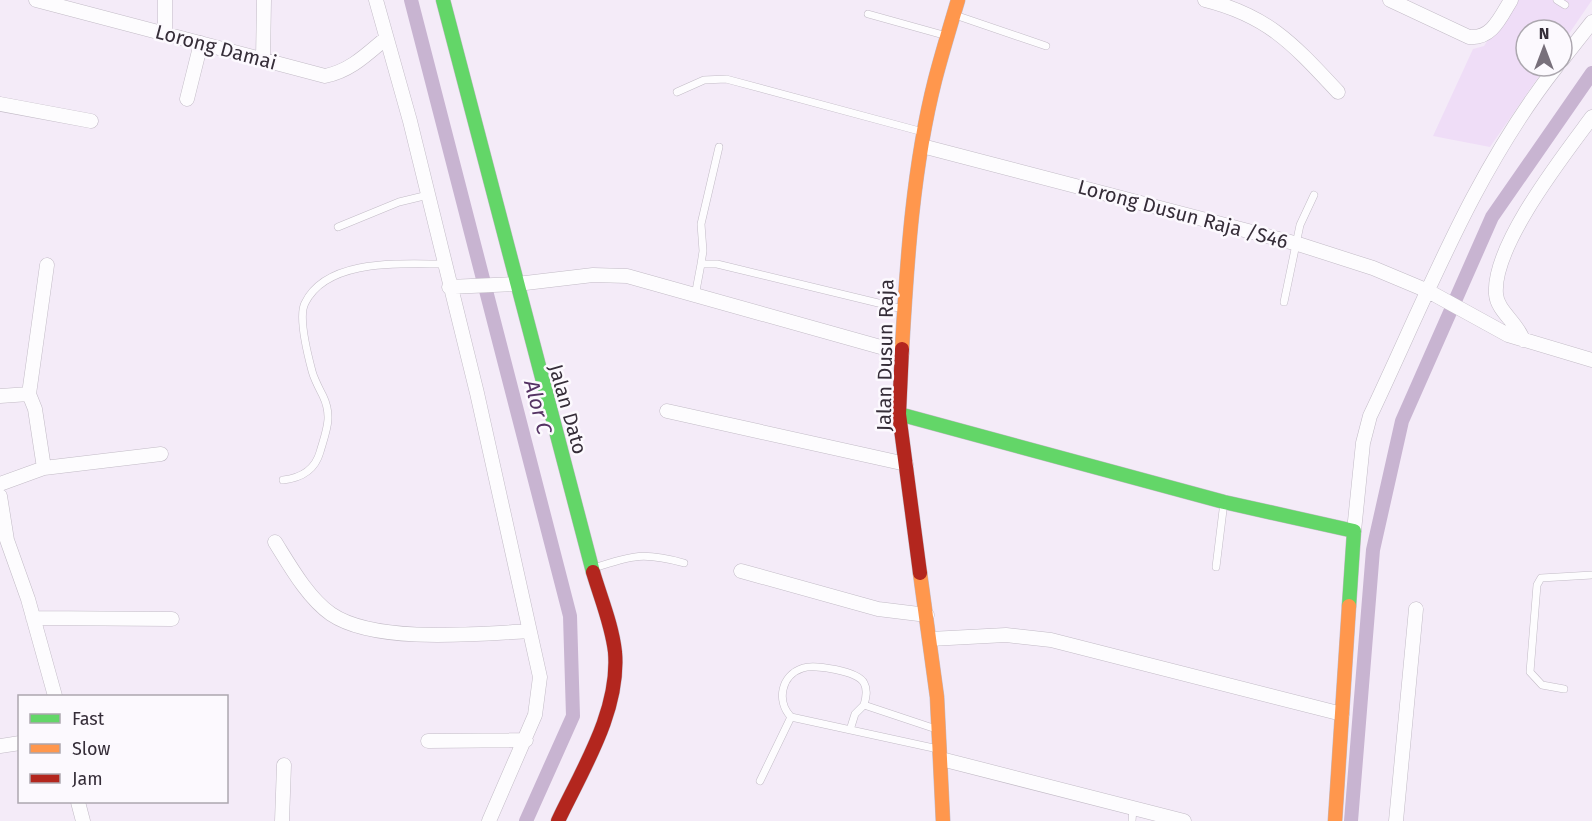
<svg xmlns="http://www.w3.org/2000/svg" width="1592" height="821" font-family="'Fira Sans',sans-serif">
	<rect width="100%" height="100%" fill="#f4ebf8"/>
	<path fill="#efddf7" d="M1514,0H1592L1562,44V30H1526V66H1546L1490,147L1433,136L1473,49L1484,46Z"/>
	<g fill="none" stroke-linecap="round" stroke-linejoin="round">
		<path stroke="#c8b4d1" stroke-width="14" d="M411,0L570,616L573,716L526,821
			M1351,821L1373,550L1402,421L1492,217L1592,73"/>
		<g stroke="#c2bbc6" stroke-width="8">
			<path id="lane" d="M1557,0L1565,5
				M868,14L947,36
				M955,15L1046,46
				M677,92L704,80L726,79L923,132
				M338,227L399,202L428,195
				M701,264L703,251L701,224L719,147
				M695,296L701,264H717L903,309
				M1284,302L1300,225L1314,195
				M283,480C301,478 315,470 320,452C326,431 333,417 323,396C319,388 314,379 312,371C308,356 298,316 305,303C327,258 402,264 443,264
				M1216,567L1224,502
				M594,568C633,555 644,552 684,563
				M1564,689L1542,685L1530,672L1537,585L1541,578L1592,575
				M936,729L864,705C866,698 868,690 864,683C858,671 814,664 803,668C781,675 776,701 791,717L938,749
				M850,730L855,714L864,705
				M760,781L791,717
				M1132,821L1133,809"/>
		</g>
		<g stroke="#c2bbc6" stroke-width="15">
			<path id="street" d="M36,0L325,76C350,71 366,55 385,39
				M376,0L410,121L477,393L540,677L535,715L489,821
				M1205,0C1269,16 1294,45 1338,92
				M1390,0L1469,37C1492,39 1500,18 1511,0
				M165,33V0
				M263,59L264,0
				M1562,60L1592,22
				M187,99L201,43
				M0,104L91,121
				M922,146L1298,244L1373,268L1428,291L1508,335L1592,360
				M449,287L517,284L593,275L627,276L902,353
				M1523,340C1518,323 1497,311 1496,294C1492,246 1564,155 1592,117
				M0,396L29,394
				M667,411L906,464
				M44,468L161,454
				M0,484L44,468L35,409L29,394L47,265
				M0,496L7,540L28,599L55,696
				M1354,531L1363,443L1370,416C1427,296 1474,171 1557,66
				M275,542C290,566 308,598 331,614C375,644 477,634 529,631
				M741,571L878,609L927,615
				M33,618L172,619
				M930,639L1006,635L1051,640L1342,714
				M428,741L526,740
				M0,746L20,743
				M941,759L1184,821
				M78,802L83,821
				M282,821L284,765
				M1396,821L1416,609"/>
		</g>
		<g stroke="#c2bbc6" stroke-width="15">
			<path id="fast" d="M443,0L593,572
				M899,414L1224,502L1354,531L1349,606"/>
		</g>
		<g stroke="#c2bbc6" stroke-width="15">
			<path id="slow" d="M902,349C907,260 913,167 935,80C942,53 950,27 958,0
				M920,573L937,697L943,821
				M1335,821L1349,606"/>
		</g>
		<g stroke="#c2bbc6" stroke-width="15">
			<path id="jam" d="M902,349L899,414L920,573
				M558,821C582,770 620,711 615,652C612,625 601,599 593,572"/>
		</g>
		<use href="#lane" stroke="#fdfcfe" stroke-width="7"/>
		<use href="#street" stroke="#fdfcfe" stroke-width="14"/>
		<use href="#fast" stroke="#63d668" stroke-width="14"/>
		<use href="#slow" stroke="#ff974d" stroke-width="14"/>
		<use href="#jam" stroke="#b3261e" stroke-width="14"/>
	</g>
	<g text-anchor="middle" stroke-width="5" stroke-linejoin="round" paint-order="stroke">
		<g font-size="20" fill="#352d38" stroke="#fcf9fe">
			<text transform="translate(216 47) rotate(15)" y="7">Lorong Damai</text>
			<text transform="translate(1183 214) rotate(15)" y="7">Lorong Dusun Raja /S46</text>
			<text transform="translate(885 355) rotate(-89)" y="7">Jalan Dusun Raja</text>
			<text transform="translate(568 409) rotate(74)" y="7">Jalan Dato</text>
		</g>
		<g font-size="21" font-style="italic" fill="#543263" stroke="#fcf9fe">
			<text transform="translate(538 407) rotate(75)" y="7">Alor C</text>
		</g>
	</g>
	<rect x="18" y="695" width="210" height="108" fill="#fcf9fe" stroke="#aca7af" stroke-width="1.5"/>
	<rect x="30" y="714" width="30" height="9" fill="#63d668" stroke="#aca7af" stroke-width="1.5"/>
	<text x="72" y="725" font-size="18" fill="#352d38">Fast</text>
	<rect x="30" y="744" width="30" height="9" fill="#ff974d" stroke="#aca7af" stroke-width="1.5"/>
	<text x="72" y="755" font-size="18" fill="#352d38">Slow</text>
	<rect x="30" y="774" width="30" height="9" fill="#b3261e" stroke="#aca7af" stroke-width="1.5"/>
	<text x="72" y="785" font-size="18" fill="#352d38">Jam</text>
	<g transform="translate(1544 48)"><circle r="28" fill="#fcf9fe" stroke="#aca7af" stroke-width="1.5"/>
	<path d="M0-4.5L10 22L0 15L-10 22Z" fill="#78707b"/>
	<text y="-9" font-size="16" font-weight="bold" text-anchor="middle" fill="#352d38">N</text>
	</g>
</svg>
